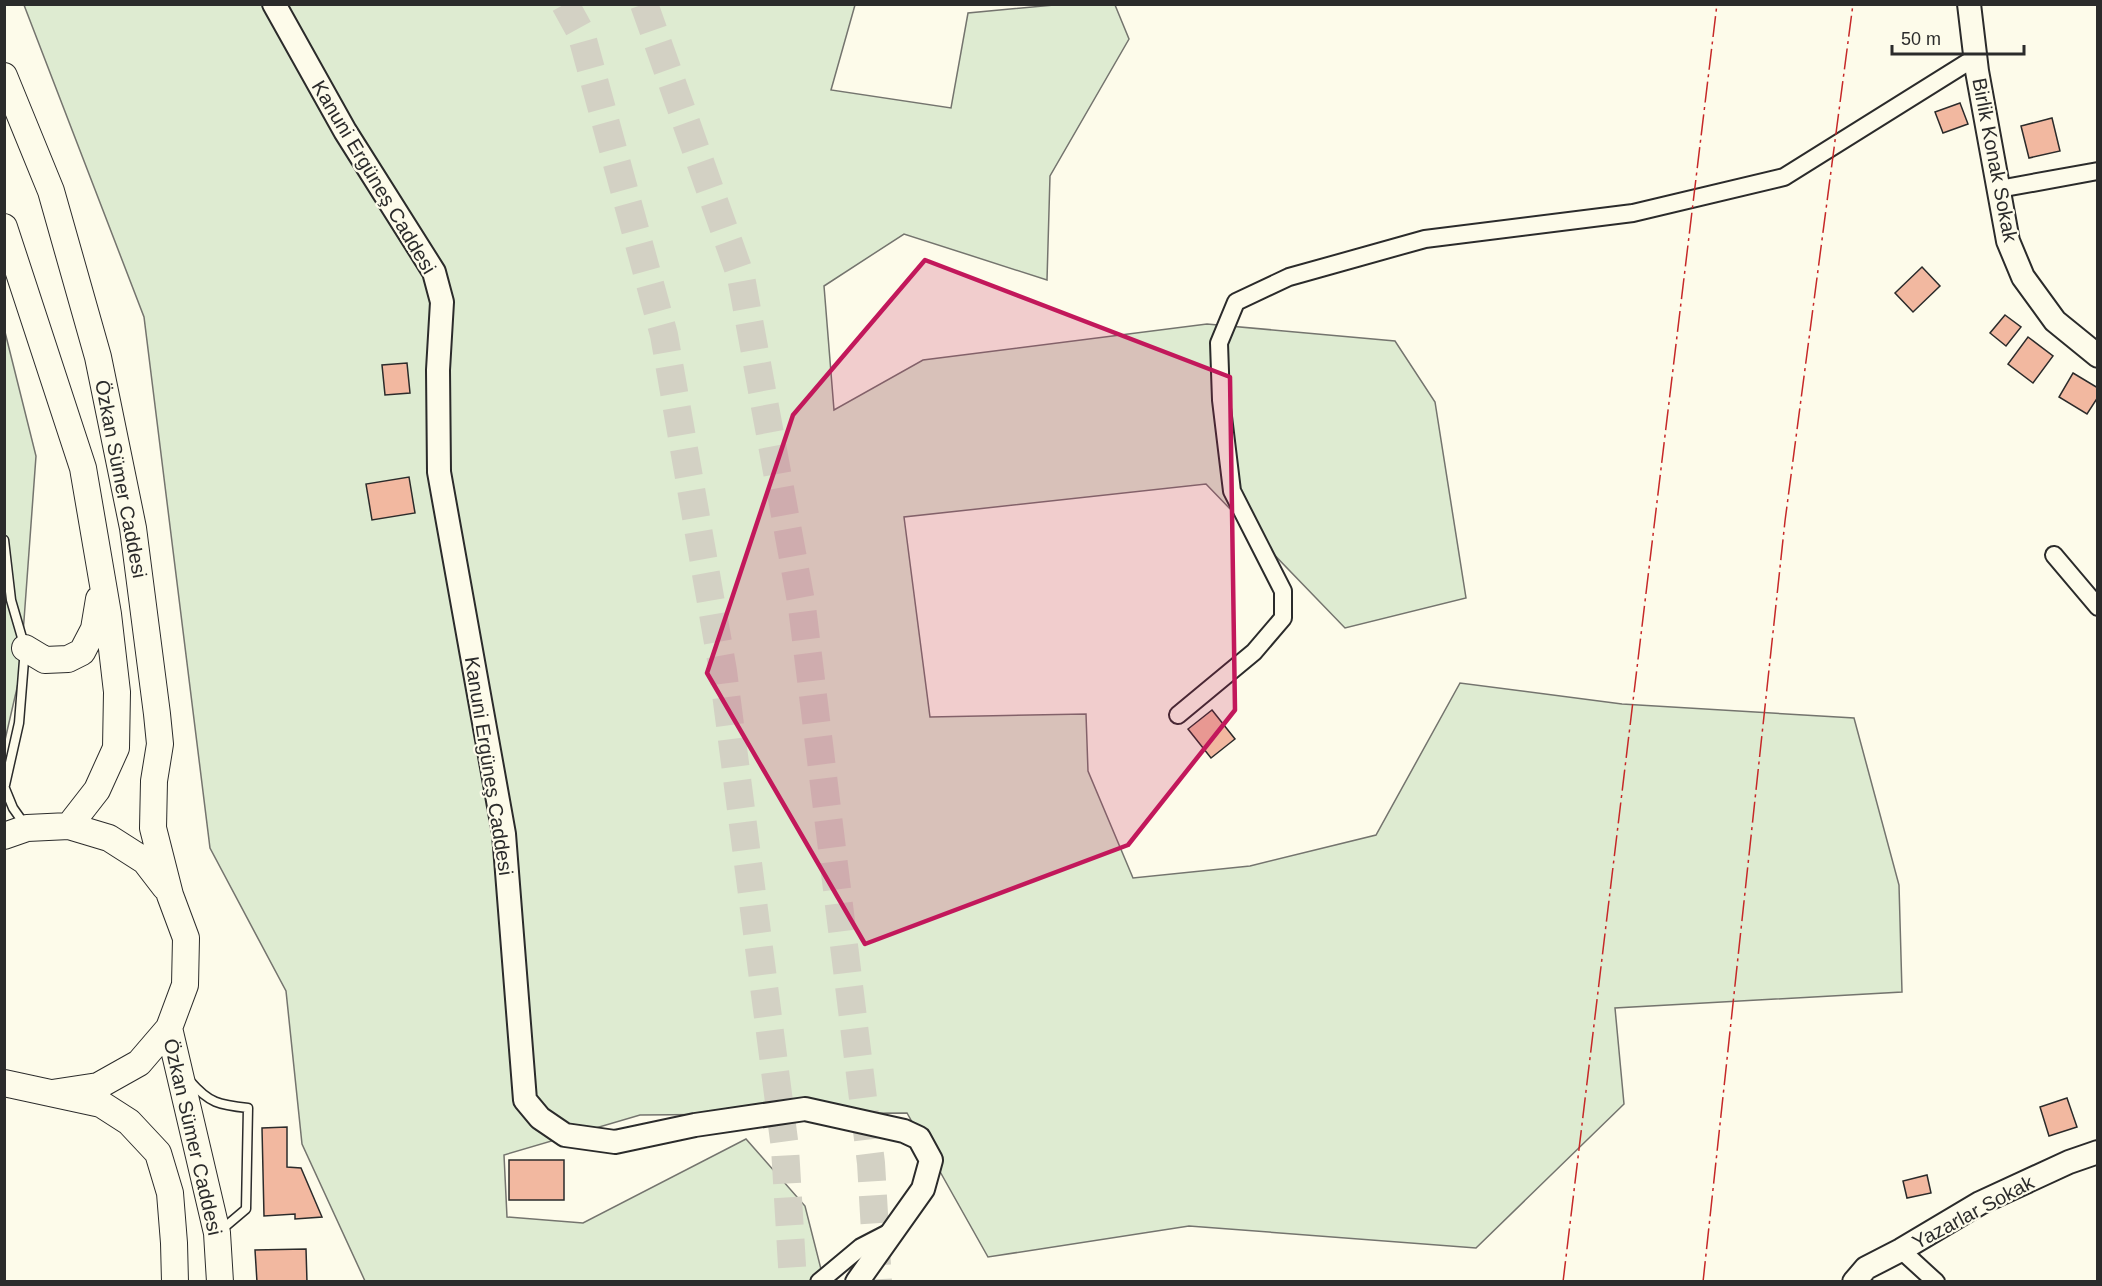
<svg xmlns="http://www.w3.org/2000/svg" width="2102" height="1286" font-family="Helvetica,sans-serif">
	<rect width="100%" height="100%" fill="#fdfbea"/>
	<path fill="#deebd1" stroke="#74746e" stroke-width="1.5" d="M24,5H855L831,90L951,108L968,13L1054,5H1115L1129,39L1050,176L1047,280L904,234L824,286L834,410L923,360L1207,324L1395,341L1435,402L1466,598L1345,628L1206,484L904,517L930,717L1086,714L1088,771L1133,878L1250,866L1376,835L1460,683L1622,704L1854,718L1899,885L1902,992L1615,1008L1624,1104L1476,1248L1189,1226L988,1257L907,1113L640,1115L504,1155L507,1217L583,1223L746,1139L805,1206L824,1281H365L302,1144L286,991L210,848L144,317Z
		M5,332L36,456L20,675L5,740Z"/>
	<path fill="#f2b8a0" stroke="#2b2b2b" stroke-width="1.5" d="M1960,103L1968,124L1943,133L1935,112Z
		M2052,118L2060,151L2029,158L2021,126Z
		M1922,267L1940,286L1913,312L1895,293Z
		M2005,315L2021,327L2006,346L1990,333Z
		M2028,337L2053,356L2033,383L2008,364Z
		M407,363L410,393L385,395L382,365Z
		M2073,373L2098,388V397L2087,414L2059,397Z
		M409,477L415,513L372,520L366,484Z
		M1212,710L1235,739L1211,758L1188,729Z
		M2067,1098L2077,1127L2049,1136L2040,1107Z
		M287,1127V1167L301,1168L322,1217L295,1219V1214L264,1216L262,1128Z
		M509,1160H564V1200H509Z
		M1927,1175L1931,1193L1907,1198L1903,1181Z
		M306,1249L307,1282H257L255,1250Z"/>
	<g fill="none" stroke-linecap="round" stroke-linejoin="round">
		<path stroke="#d3d1c4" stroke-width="28" stroke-dasharray="28 14" stroke-linecap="butt" d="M565,4L581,33L664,335L723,671L785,1148L793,1282
			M644,4L741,277L802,607L871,1163L878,1282"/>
		<g stroke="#2b2b2b" stroke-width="11">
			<path id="lane" d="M4,540L11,600L25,648L19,723L5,785
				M4,786L13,808L25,825
				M190,1081C209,1103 219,1105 248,1108L246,1209L220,1231"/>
		</g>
		<g stroke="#2b2b2b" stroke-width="20">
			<path id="street" d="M1999,189L2098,171
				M2054,555L2098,607
				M1178,715L1254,652L1283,618V591L1232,491L1221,400L1219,343L1236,302L1289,277L1425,239L1633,213L1784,177L1976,57
				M1901,1250L1936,1282
				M819,1282L861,1247L890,1232"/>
		</g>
		<g stroke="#2b2b2b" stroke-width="26">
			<path id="secondary" d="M274,4L345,131L434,272L442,302L438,370L439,472L504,834L525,1100L540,1118L565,1135L615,1142L695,1125L805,1109L904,1131L919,1138L931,1160L923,1189L857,1282
				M1969,4L1977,71L2008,241L2023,277L2055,321L2098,356
				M1854,1282L1866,1268L1901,1250L1980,1203L2069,1162L2098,1152"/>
		</g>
		<g stroke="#2b2b2b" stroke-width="28">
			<path id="primary" d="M4,76L51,191L98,357L133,528L157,714L160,744L154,781L153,828L170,895L186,938L185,985L169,1028L139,1063L98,1086L52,1093
				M4,227L83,468L108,614L117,692L116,748L97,790L69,826
				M25,648L45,660L68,659L82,652L94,629L99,599
				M4,836L27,828L69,826L109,838L145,861L165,887
				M169,1028L217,1233L220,1282
				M4,1083L101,1104L129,1122L158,1153L170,1193L174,1243L175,1282"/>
		</g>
		<use href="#lane" stroke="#fdfbea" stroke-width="8"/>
		<use href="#street" stroke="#fdfbea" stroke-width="16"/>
		<use href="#secondary" stroke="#fdfbea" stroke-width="22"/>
		<use href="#primary" stroke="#fdfbea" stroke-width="26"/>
		<path stroke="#c62828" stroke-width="1.5" stroke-dasharray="21 4.5 3 4.5" stroke-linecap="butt" d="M1563,1282L1717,4
			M1703,1282L1785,521L1853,4"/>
	</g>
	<path fill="#c2185b" fill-opacity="0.2" stroke="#c2185b" stroke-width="4.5" stroke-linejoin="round" d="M925,260L1230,377L1235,710L1128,845L865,944L707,673L793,415Z"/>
	<g text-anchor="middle" stroke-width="4.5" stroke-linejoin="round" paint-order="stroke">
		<g font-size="20" fill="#2b2b2b" stroke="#fdfbea">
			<text transform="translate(1995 160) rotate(79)" y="7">Birlik Konak Sokak</text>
			<text transform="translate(374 177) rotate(59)" y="7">Kanuni Ergüneş Caddesi</text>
			<text transform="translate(121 479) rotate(79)" y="7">Özkan Sümer Caddesi</text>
			<text transform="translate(489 766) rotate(81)" y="7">Kanuni Ergüneş Caddesi</text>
			<text transform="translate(193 1137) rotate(77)" y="7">Özkan Sümer Caddesi</text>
			<text transform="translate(1973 1212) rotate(-28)" y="7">Yazarlar Sokak</text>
		</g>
	</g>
	<rect width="2102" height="1286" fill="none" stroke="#2b2b2b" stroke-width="12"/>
	<path d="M1892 45v9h132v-9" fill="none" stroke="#2b2b2b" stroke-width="3"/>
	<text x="1901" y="45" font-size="18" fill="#2b2b2b" stroke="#fdfbea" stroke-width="4.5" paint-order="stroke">50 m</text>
</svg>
